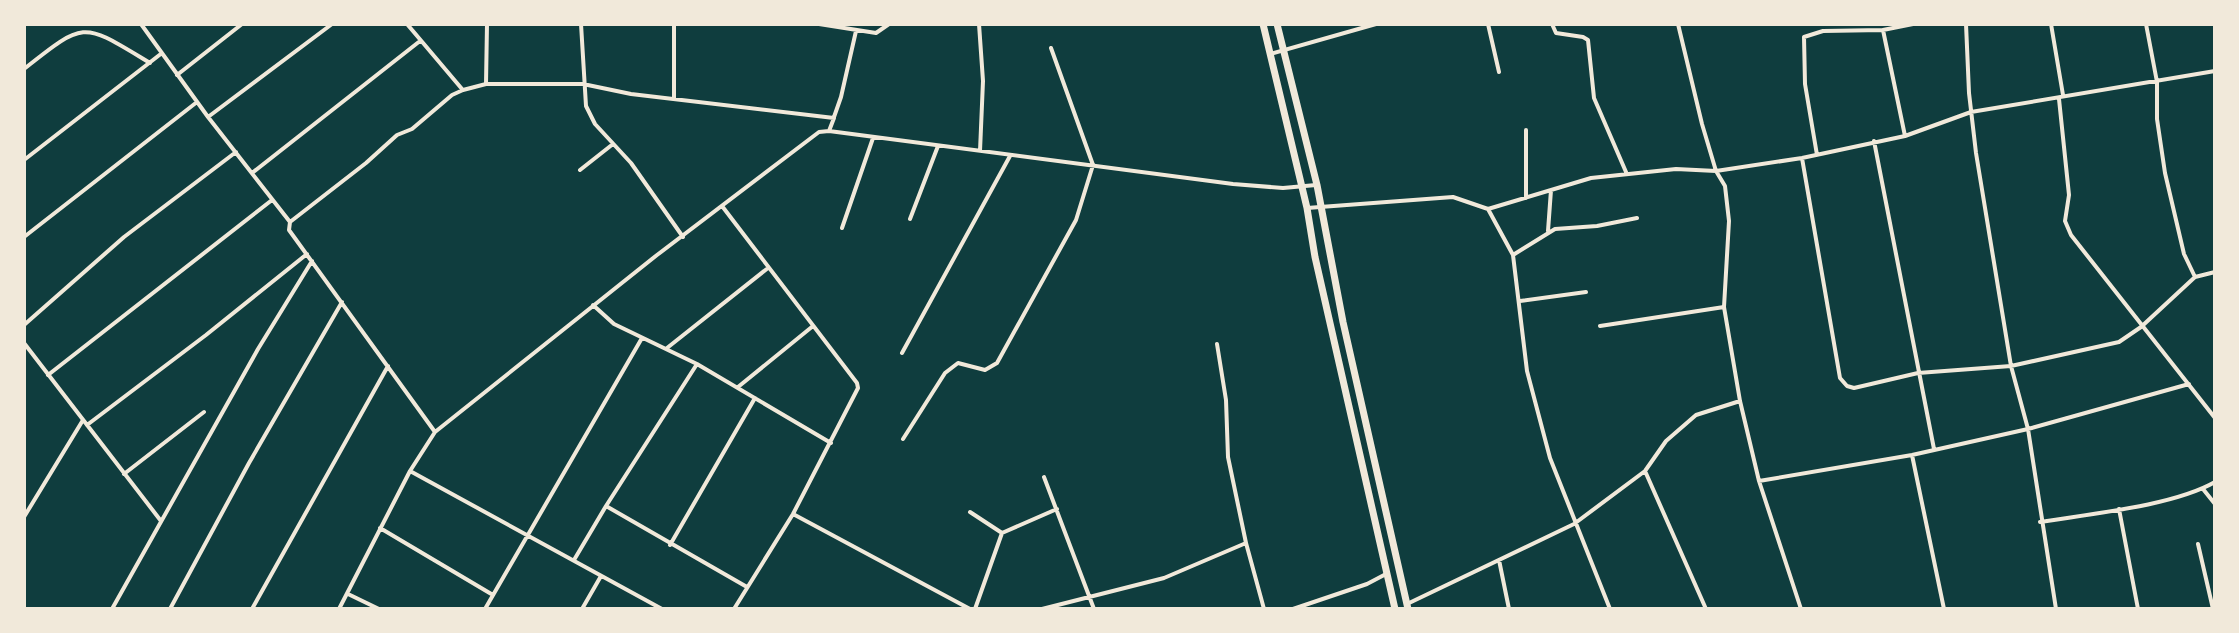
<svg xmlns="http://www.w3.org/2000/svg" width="2239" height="633" font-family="Signika,sans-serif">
	<rect width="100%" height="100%" fill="#0f3d3e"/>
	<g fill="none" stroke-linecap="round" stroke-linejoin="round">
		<path stroke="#f1e9da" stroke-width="4" d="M141,24L208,117L290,222L289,230L435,432
			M407,24L462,89
			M581,24L586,106L595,124L631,163L683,237
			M674,24V99
			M819,24L876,33L889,24
			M979,24L983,81L980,151
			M1488,24L1499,72
			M1552,24L1556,33L1583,37L1588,40L1594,98L1626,172
			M1678,24L1702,124L1716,171L1725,186L1729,221L1724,307L1740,401L1759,481L1801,609
			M1966,24L1969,93L1976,153L2011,366L2028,429L2056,609
			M2051,24L2063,95
			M2146,24L2157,82V119L2165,173L2184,254L2195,277
			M1883,30L1905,136
			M1270,54L1376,24
			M24,69C86,20 82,22 150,63
			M177,75L242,24
			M486,84L487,24
			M2059,99L2069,195L2065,221L2071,235L2215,418
			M208,117L332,24
			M834,117L841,97L856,31
			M1526,130V198
			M1874,141L1934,449
			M1817,155L1805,84L1804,37L1823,31L1883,30L1913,24
			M1802,158L1840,378L1847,386L1854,388L1918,373L2011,366L2119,342L2141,327L2195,277L2215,272
			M24,160L162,53
			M580,170L613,144
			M252,173L420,41
			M722,206L857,383L858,388L793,514L734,609
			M1307,208L1453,197L1488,209L1513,255L1527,371L1550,458L1610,609
			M1488,209L1591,178L1676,169L1716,171L1802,158L1905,136L1971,112L2215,71
			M910,219L938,146
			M290,222L366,163L397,135L412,129L452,95L463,90L486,84H583L631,94L834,118L829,131
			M842,228L873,138
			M1548,231L1551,190
			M24,237L197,102
			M1513,255L1555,229L1597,226L1637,218
			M1520,301L1586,292
			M593,305L614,324L697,364L831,443
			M24,325L124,237L236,152
			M1600,326L1724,307
			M24,343L161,521
			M1217,344L1226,400L1228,457L1246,543
			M667,348L768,268
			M902,353L1010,156
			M48,375L272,200
			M738,387L813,326
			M87,425L206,335L307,254
			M903,439L945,373L958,363L985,370L997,363L1076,220L1093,165L1051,48
			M1912,455L1944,609
			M410,471L662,609
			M1645,471L1706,609
			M124,474L204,412
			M1044,477L1094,609
			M1759,481L1912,455L2028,429L2189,384
			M2203,489L2215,504
			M606,506L747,587
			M2119,509L2138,609
			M970,512L1002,533L1057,509
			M793,514L970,609
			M24,517L83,420
			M2040,522C2089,514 2173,506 2215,482
			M380,528L493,595
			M2198,544L2213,609
			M670,545L755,398
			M574,560L606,506L697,364
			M1499,560L1509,609
			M348,594L379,609
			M1407,604L1574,524L1645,471L1666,441L1696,415L1740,401
			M112,609L258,349L312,261
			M170,609L249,463L342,302
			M252,609L388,366
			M339,609L410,471L435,432L657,255L819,132L829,131L1233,184L1283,188L1316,185
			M485,609L642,338
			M582,609L601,576
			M975,609L1002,533
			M1042,609L1164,578L1246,543L1264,609
			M1293,609L1367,584L1386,574"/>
		<path stroke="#f1e9da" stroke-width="7" d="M1263,24L1307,208L1315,257L1395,609
			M1277,24L1317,185L1343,322L1408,609"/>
	</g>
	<rect width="2239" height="633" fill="none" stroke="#f1e9da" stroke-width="52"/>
</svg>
